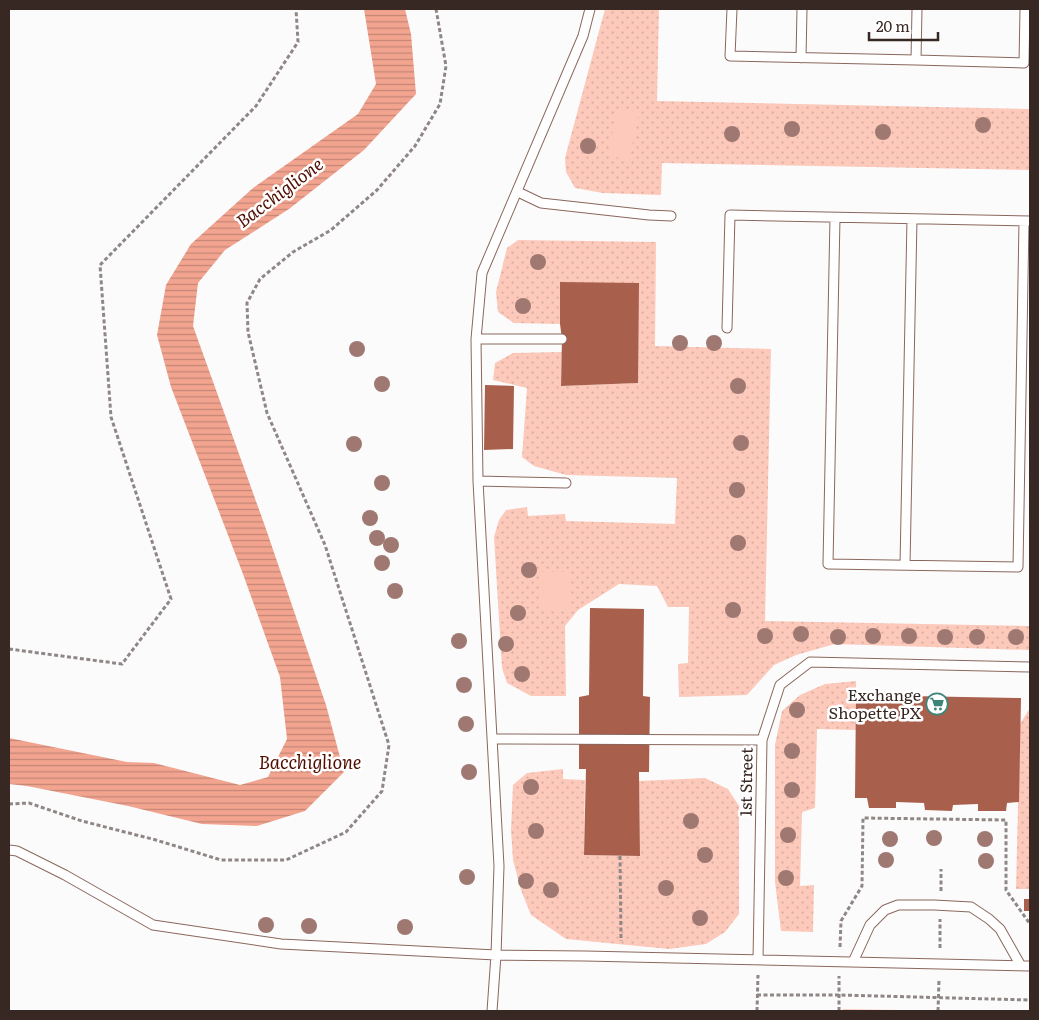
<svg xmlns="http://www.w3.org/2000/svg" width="1039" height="1020" font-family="Literata,serif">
	<defs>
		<pattern id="grass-dots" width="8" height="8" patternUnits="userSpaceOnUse" patternTransform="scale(1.25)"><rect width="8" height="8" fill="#fcc9bb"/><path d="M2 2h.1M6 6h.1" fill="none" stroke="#d9ada1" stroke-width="1.8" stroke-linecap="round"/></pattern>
		<pattern id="water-rules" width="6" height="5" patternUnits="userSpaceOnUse" patternTransform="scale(1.25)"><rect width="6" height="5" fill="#f2a48f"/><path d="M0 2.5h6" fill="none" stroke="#c58675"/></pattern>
	</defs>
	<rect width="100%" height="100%" fill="#fbfbfb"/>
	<path fill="url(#grass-dots)" d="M605,9H659L657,101L1030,109V170L662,163L661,195L603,193L575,188L566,172L565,158Z
		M518,240L656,242L655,346L771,349L765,621L1030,626V650L835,644L796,655L774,665L747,695L679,697L678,664L688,663L689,607H668L657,586L619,584L578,610L565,626L566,696H531L507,683L502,668L494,537L499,520L506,510L527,507L528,516L565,514L566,521L675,524L677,478L566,475L534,466L522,457L527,388L493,380L495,363L513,353L562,352L561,386L637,383L560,282V324L514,323L498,312L496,292L507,248Z
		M856,681V730L817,729L815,808L802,812L800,886L814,885L813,932L781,931L775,882V745L782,711L800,695L825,684Z
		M1030,708V889H1016L1020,724Z
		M563,769V779L585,780L584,855L640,856L639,781L705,778L728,789L739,806V914L725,932L706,944L669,949L566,939L531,915L521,890L513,860L511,830L513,785L527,773Z
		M843,1009L899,1010V1011H843Z"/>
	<path fill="#fcc9bb" d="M618,108L639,113L629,160L607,155Z
		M539,572H569V610H539Z"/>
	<path fill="url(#water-rules)" d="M364,9H405L411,34L416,94L364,150L289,209L225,250L198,283L193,326L266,529L326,705L344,772L305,811L257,826L202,824L128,806L27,786L9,784V738L127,762L154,763L240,785L268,777L287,739L280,677L243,574L171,387L157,335L166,285L191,244L253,188L358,114L376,84Z"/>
	<path fill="#a8604d" d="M560,282L639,283L638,383L561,386L562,339L560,324Z
		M485,385L514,386L513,449L484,450Z
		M590,608L644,609L643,696L650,697L649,772H639L640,856L584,855L586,769H579V697L589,695Z
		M856,695L1021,698L1019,802L1007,803L1006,811H978V804L953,805L952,811L925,810L924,803L896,802V808H869L867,798H855Z
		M1024,899H1030V911H1024Z"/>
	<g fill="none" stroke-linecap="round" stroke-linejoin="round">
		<g stroke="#8a675d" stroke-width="11">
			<path id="lane" d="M732,9L730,56L916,60L917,9
				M801,58L802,9
				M916,60L1024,63L1025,9
				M518,192L541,203L649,215L671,216
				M835,218L828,564L1018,567L1024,221
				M727,328L730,215L1030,221
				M476,339H562
				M478,481L566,483
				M905,565L912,219
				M492,739L762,740
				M9,850L17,851L65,875L153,925L281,944L496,955L499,866L478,481L476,339L482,273L583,36L590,9
				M758,960L762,740L780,685L810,662L1030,667
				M853,962L870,925L885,910L898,905H934L971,907L989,919L1000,929L1021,966
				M492,1011L496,955L585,956L1030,966"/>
		</g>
		<path stroke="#8f8785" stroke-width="3" stroke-dasharray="4 2.5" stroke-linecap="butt" d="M9,649L122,664L171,599L111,417L100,265L256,106L298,42L296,9
			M9,804L29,803L82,821L156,840L221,860H286L346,832L382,791L389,745L325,545L267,413L248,332L247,303L260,279L293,252L331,230L377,190L415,146L440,104L446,66L436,9
			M620,856L621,941
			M941,891V869
			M840,947L841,921L862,886L863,818L1006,820V890L1030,924
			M940,948V919
			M757,995H839L1030,1000
			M757,1011L758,975
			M839,1011V976
			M938,1011L939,979"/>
		<use href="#lane" stroke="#fff" stroke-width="9"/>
	</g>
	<g fill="#9e7871">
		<circle cx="983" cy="125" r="8"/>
		<circle cx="792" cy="129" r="8"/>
		<circle cx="883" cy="132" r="8"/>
		<circle cx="732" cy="134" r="8"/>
		<circle cx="588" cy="146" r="8"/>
		<circle cx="538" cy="262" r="8"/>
		<circle cx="523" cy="306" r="8"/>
		<circle cx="680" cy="343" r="8"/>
		<circle cx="714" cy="343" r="8"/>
		<circle cx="357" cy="349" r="8"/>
		<circle cx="382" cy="384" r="8"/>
		<circle cx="738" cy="386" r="8"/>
		<circle cx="741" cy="443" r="8"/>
		<circle cx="354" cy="444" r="8"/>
		<circle cx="382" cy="483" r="8"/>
		<circle cx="737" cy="490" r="8"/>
		<circle cx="370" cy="518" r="8"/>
		<circle cx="377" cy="538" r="8"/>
		<circle cx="738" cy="543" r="8"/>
		<circle cx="391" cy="545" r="8"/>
		<circle cx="382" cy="563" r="8"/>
		<circle cx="529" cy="570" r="8"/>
		<circle cx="395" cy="591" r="8"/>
		<circle cx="733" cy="610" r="8"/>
		<circle cx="518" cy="613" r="8"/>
		<circle cx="801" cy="634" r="8"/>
		<circle cx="765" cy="636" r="8"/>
		<circle cx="873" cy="636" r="8"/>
		<circle cx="909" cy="636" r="8"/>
		<circle cx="838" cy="637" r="8"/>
		<circle cx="945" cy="637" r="8"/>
		<circle cx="977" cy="637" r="8"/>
		<circle cx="1016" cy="637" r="8"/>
		<circle cx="459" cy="641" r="8"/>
		<circle cx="506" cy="644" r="8"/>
		<circle cx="522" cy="674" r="8"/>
		<circle cx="464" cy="685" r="8"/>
		<circle cx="797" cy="710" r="8"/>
		<circle cx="466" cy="724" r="8"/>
		<circle cx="792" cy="751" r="8"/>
		<circle cx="469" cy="772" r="8"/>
		<circle cx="531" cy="787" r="8"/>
		<circle cx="792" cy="790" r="8"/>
		<circle cx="691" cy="821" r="8"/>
		<circle cx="536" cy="831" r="8"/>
		<circle cx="788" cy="835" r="8"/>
		<circle cx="934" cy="838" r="8"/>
		<circle cx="890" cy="839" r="8"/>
		<circle cx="985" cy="839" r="8"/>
		<circle cx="705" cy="855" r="8"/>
		<circle cx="886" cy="860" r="8"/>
		<circle cx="986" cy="861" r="8"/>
		<circle cx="467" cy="877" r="8"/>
		<circle cx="786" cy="878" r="8"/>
		<circle cx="526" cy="881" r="8"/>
		<circle cx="666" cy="888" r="8"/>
		<circle cx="551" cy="890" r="8"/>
		<circle cx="700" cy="918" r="8"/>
		<circle cx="266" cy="925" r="8"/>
		<circle cx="309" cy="926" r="8"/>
		<circle cx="405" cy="927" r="8"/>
	</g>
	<defs>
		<g id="supermarket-ring" transform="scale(1.125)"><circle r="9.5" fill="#fff" stroke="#3d847b" stroke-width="1.5"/><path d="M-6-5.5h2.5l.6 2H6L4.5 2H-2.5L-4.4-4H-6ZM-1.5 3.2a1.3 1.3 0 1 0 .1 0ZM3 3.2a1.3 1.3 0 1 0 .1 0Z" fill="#3d847b"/></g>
	</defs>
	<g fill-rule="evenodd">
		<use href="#supermarket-ring" x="937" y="704"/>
	</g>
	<g text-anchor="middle" stroke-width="5" stroke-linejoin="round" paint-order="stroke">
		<g font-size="16" fill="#372824" stroke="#fff" text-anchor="end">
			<text x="921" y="701">Exchange<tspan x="921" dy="18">Shopette PX</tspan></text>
		</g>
		<g font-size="16" fill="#372824" stroke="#fff">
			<text transform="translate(746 782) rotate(-89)" y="6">1st Street</text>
		</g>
		<g font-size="18" font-style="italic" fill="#510e00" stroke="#fff">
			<text transform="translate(280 193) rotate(-37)" y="6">Bacchiglione</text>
			<text x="310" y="769">Bacchiglione</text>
		</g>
	</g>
	<rect width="1039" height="1020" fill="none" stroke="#372824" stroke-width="20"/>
	<path d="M869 32v8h69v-8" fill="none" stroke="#372824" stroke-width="2.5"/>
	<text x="876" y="32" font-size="15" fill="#372824" stroke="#ffffff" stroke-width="4" paint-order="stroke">20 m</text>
</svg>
